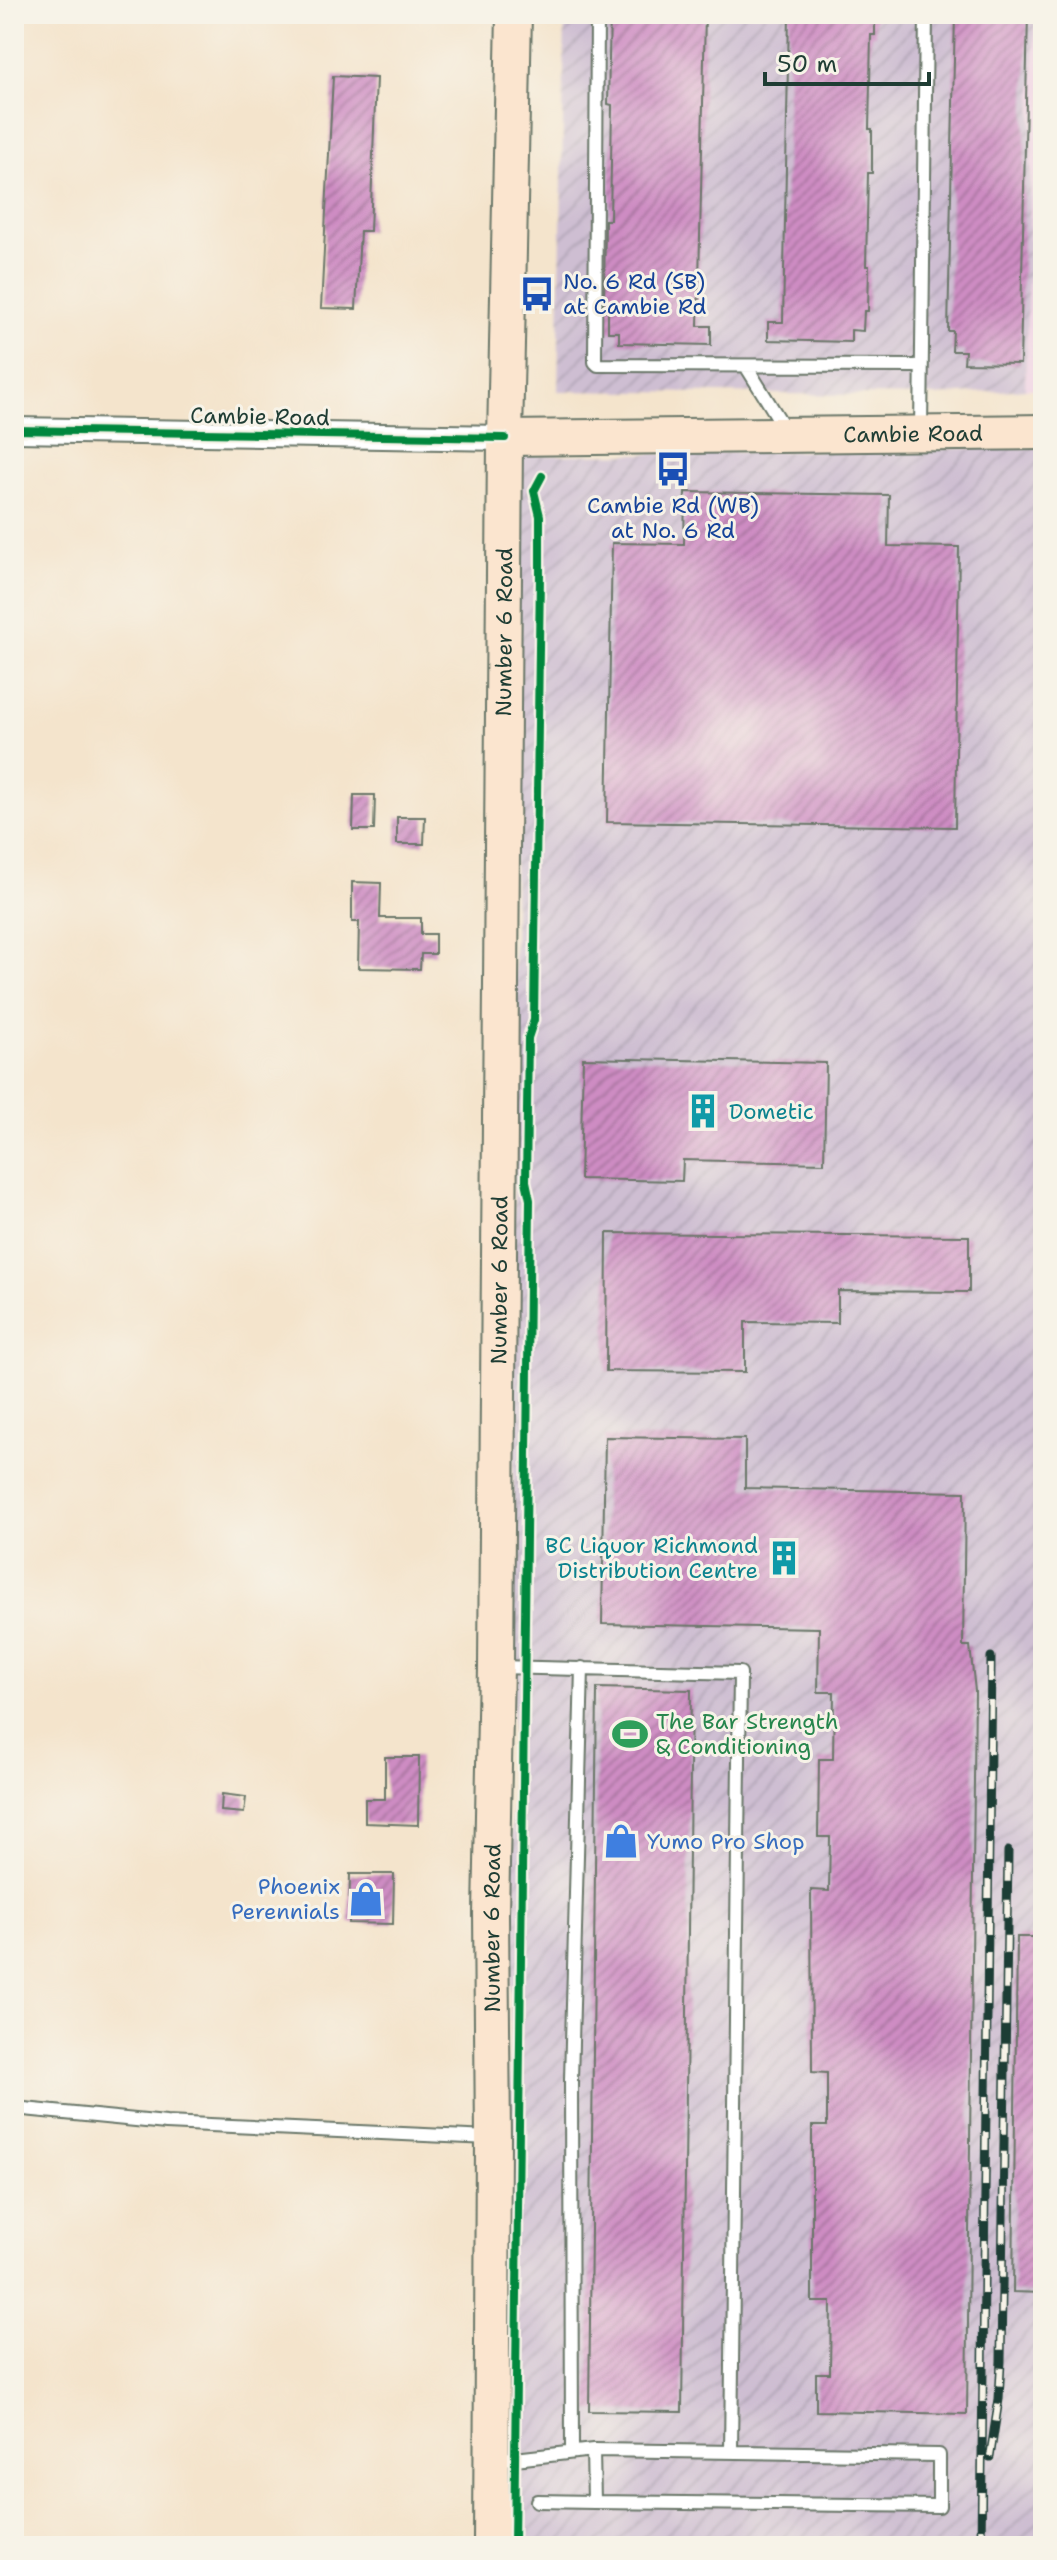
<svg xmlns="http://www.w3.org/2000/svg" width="1057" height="2560" font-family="'Shantell Sans',sans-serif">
	<defs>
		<pattern id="industrial-furrows" width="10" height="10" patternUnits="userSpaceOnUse" patternTransform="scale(2)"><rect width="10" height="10" fill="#cebed2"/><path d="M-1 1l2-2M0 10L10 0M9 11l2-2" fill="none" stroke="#b0a4b5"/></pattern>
		<pattern id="building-hatch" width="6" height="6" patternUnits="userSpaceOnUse" patternTransform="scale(2)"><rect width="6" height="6" fill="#ce8cc3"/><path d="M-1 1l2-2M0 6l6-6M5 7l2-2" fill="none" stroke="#a7749f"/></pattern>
	</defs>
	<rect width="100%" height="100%" fill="#f7f3e8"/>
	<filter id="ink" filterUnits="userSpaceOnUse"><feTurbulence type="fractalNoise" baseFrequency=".0125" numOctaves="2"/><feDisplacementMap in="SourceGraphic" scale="16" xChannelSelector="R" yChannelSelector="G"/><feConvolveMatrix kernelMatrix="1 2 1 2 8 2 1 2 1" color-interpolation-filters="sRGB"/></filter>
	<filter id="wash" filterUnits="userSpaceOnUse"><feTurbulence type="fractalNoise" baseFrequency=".006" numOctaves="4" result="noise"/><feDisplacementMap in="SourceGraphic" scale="32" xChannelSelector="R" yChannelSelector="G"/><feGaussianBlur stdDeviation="1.8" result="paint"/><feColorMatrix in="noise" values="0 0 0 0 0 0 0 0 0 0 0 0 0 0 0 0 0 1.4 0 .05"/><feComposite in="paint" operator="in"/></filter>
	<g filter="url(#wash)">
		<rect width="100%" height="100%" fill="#f4e4cc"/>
		<path fill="#f0d0e5" d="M1035,14H1043V389H1025Z"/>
		<path fill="url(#industrial-furrows)" d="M565,14H1035L1025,389L935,396L558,391Z
			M1043,447V2546H507L513,1636L515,456Z"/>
		<g id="blocks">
			<path fill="url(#building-hatch)" d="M610,14H705L698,326H711V345L619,343V332H608V311H604L605,220H610L612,105L608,104Z
				M789,14H875V35H871L869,129H872V173H868L866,266H869L868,311H864L863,331L851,330V342L768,340V322H783Z
				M955,14H1028L1020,364L964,363L965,351H952L953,331H948Z
				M333,76L376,78L370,231H360L356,309L321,308Z
				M685,492L889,495L888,546L959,547L955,827L607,822L612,543L684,544Z
				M354,795H375L374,830H353Z
				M397,817H425L424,844H397Z
				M352,882L381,883L380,918H421V934H435V954H421L420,969L358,968L359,922H352Z
				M583,1058L826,1063L824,1163L683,1160L682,1181L580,1179Z
				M607,1233L969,1236V1292L838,1291V1323L745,1322V1372L606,1371Z
				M605,1437L745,1439V1488L965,1492L963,1646H970L975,1691L967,2414L816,2411V2373H830L831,2302H812V2126H827V2073L812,2072L811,1890L829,1891L830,1837H818L819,1759H833L834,1692H818L819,1628L602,1624Z
				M597,1688L691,1690L682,2412L589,2411Z
				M385,1757H419L418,1825L365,1823V1799H385Z
				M222,1794L246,1797L244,1813L221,1811Z
				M350,1874H394L393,1924L349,1923Z
				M1017,1937H1043V2293L1013,2292Z"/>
		</g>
	</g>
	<g filter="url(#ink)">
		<use href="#blocks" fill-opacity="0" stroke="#6a7769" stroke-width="2"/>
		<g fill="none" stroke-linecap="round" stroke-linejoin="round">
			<g stroke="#6a7769" stroke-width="16">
				<path id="lane" d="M597,14L595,362L598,365L921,366
					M746,366L785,429
					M921,430L926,14
					M499,1667L740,1673L731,2452
					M14,2108L166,2123L490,2138
					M572,2452L571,2080L582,1668
					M495,2457L515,2459L593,2450L939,2455V2506L594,2502L593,2450
					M537,2501L594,2502"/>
			</g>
			<g stroke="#6a7769" stroke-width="28">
				<path id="street" d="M14,430L505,438"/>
			</g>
			<g stroke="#6a7769" stroke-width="38">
				<g id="secondary">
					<path id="s1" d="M505,438L1043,432"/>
					<path id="s2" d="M491,2546L493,2138L491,1914L496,1667L505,438L514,14"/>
				</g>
			</g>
			<use href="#lane" stroke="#fff" stroke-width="12"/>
			<use href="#street" stroke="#fff" stroke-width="24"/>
			<use href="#secondary" stroke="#fbe5cf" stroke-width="34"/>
			<g stroke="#1f3d34" stroke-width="9">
				<path id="rail" d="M990,2457L999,2399L1001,2361L1008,1851
					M981,2546L991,1657"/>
			</g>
			<use href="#rail" stroke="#f7f3e8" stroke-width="6" stroke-dasharray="18" stroke-linecap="butt"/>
			<g stroke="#f7f3e8" stroke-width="13">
				<path id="cycleway" d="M14,430L505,438
					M514,2546L530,1200L526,1181L528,1038L534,1020L540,574V516L534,491L542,476"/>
			</g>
			<use href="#cycleway" stroke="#00873e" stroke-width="8"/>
		</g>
	</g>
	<defs>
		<g id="bus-bare" transform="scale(2.76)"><path d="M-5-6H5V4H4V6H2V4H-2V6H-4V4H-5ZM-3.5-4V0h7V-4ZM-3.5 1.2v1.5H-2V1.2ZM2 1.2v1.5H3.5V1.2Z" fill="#1a4fb4" stroke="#f7f3e8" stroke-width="2.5" paint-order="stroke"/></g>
		<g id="building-bare" transform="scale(2.76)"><path d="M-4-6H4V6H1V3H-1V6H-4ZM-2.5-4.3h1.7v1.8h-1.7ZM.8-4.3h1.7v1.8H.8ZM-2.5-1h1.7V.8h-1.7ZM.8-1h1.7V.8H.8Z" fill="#0f9aa8" stroke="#f7f3e8" stroke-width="2.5" paint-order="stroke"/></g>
		<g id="stadium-bare" transform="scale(2.76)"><path d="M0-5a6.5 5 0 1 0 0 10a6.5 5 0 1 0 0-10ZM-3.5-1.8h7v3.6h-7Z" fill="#2e9e5b" stroke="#f7f3e8" stroke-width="2.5" paint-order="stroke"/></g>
		<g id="shop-bare" transform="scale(2.76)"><path d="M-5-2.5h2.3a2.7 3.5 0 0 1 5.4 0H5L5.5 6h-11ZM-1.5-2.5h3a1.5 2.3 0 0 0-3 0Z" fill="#3f7fe0" stroke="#f7f3e8" stroke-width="2.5" paint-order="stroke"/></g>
	</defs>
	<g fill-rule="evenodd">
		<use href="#bus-bare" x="537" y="294"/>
		<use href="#bus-bare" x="673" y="469"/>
		<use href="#building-bare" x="703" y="1111"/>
		<use href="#building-bare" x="784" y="1558"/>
		<use href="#stadium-bare" x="630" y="1734"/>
		<use href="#shop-bare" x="621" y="1841"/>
		<use href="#shop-bare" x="366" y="1899"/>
	</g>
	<g text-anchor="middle" stroke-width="6" stroke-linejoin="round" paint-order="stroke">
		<g font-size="22" fill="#164399" stroke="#f7f3e8" text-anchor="start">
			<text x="563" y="289">No. 6 Rd (SB)<tspan x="563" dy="25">at Cambie Rd</tspan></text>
			<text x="673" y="513" text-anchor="middle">Cambie Rd (WB)<tspan x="673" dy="25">at No. 6 Rd</tspan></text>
		</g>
		<g font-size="22" fill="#1f3d34" stroke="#f7f3e8">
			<text transform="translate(260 416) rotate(1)" y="8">Cambie Road</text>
			<text dy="8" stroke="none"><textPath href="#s1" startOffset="408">Cambie Road</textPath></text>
			<text dy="8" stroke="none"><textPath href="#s2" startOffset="1914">Number 6 Road</textPath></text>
			<text dy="8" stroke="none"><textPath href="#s2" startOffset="1266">Number 6 Road</textPath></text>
			<text dy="8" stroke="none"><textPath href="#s2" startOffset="618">Number 6 Road</textPath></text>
		</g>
		<g font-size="22" fill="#0d838f" stroke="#f7f3e8" text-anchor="start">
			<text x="729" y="1119">Dometic</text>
			<text x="758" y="1553" text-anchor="end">BC Liquor Richmond<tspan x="758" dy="25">Distribution Centre</tspan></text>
		</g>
		<g font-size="22" fill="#27864d" stroke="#f7f3e8" text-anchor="start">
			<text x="656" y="1729">The Bar Strength<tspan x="656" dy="25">&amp; Conditioning</tspan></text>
		</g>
		<g font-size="22" fill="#366cbe" stroke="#f7f3e8" text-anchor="start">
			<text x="647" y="1849">Yumo Pro Shop</text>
			<text x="340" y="1894" text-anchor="end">Phoenix<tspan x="340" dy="25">Perennials</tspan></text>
		</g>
	</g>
	<rect width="1057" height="2560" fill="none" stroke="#f7f3e8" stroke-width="48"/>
	<path d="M765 72v12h164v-12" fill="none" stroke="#1f3d34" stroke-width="4"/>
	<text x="777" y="72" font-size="24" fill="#1f3d34" stroke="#f7f3e8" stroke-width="6" paint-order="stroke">50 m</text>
</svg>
